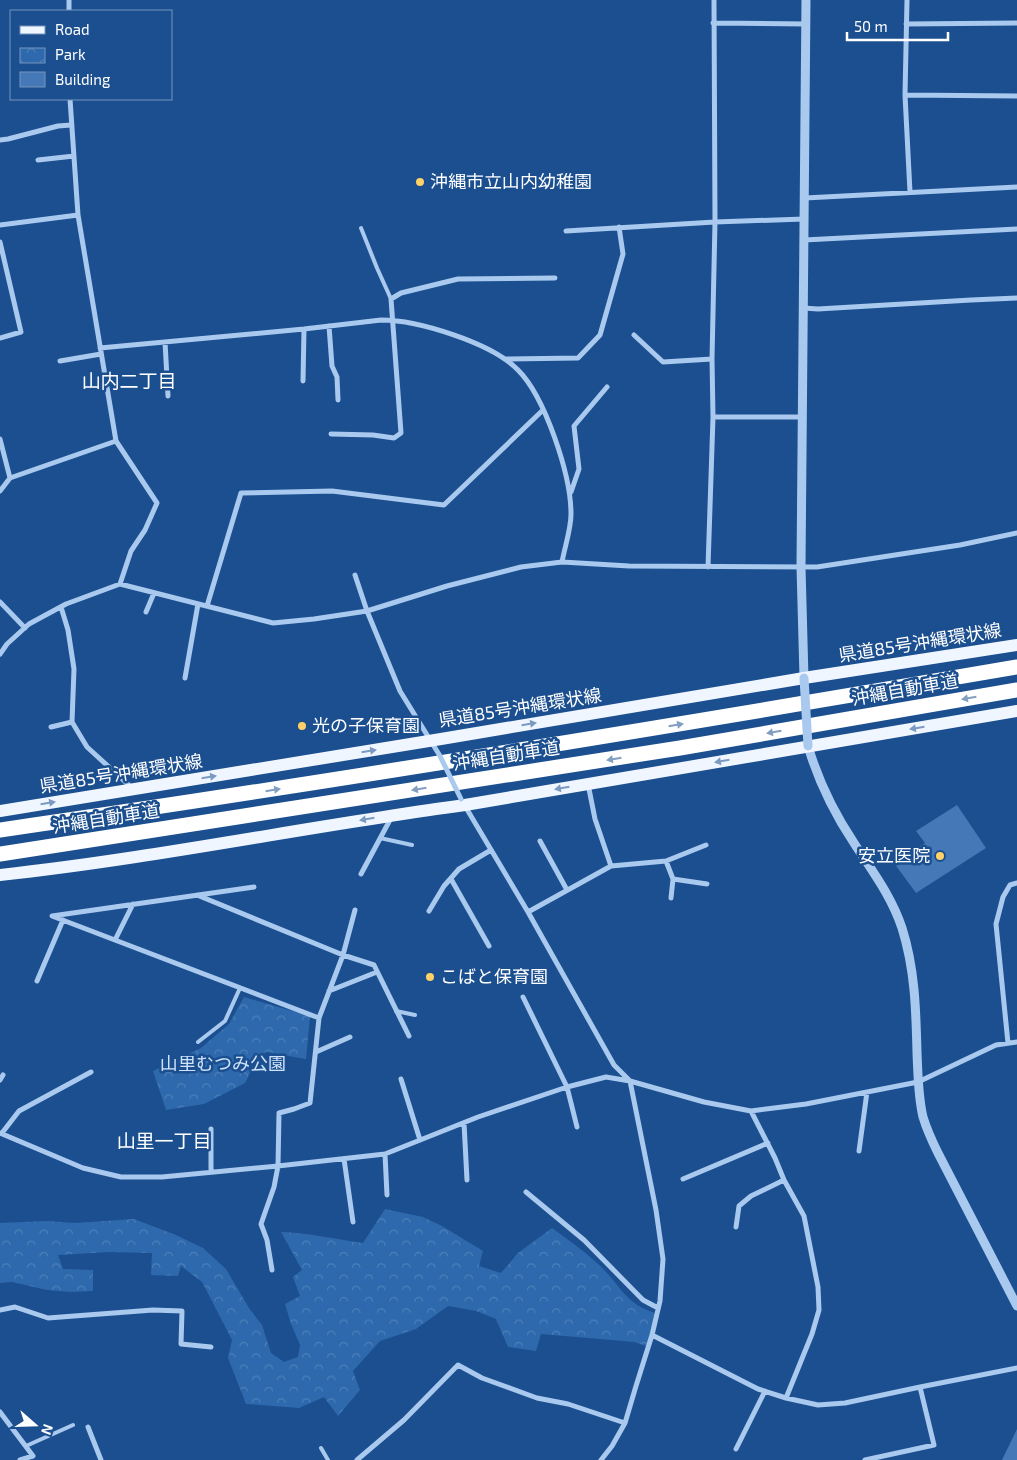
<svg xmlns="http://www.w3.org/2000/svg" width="1017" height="1460" font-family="'Exo 2','Noto Sans JP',sans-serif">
	<defs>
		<pattern id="park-crowns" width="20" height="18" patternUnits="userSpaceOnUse" patternTransform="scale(1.25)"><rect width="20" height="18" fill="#2e69ad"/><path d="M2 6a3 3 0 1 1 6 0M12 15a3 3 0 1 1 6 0" fill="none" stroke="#4d80b9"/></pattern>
	</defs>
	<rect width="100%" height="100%" fill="#1b4f8f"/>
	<path fill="url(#park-crowns)" d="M244,997L310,1016L306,1059L266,1052L256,1061L245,1083L204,1104L166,1110L153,1071L201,1048L229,1024Z
		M385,1209L423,1217L442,1226L483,1251L479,1266L501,1273L518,1253L552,1228C567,1239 583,1250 597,1263C621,1284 623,1304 658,1314L649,1347L634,1342L541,1334L536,1351L508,1347L496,1319L476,1311L448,1306L416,1329L380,1341L353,1371L360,1390L338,1416L324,1397L299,1408L246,1404L228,1358L232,1340L202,1282L181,1266L178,1276L151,1275L152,1253L109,1252L58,1255L63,1269L93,1270V1291L70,1292L47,1290L12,1282L0,1283V1223L47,1221L75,1223L134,1219L176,1235L203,1248L226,1269L249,1308L262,1325L271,1353L284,1362L298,1357L300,1345L291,1324L285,1304L300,1296L293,1277L302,1270L281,1232C309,1233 335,1239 363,1243Z"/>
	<path fill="#4478b7" d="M957,805L986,848L916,893L894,863L925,843L916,831Z
		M1017,1429V1460H1002Z"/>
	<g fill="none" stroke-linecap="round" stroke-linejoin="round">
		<path stroke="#a9c9ee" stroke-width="4" d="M361,228L377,268L391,299
			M380,838L412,845
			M396,1011L415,1015
			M198,1042L225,1021L240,988
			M26,1446L73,1425
			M321,1448L328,1460"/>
		<path stroke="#a9c9ee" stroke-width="5" d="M907,0L905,95L910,192
			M69,11V0
			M713,23L806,24
			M906,24L1017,23
			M905,95L1017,96
			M70,99L78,215L116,441L157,503L145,530L131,551L120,584
			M0,140L8,139L58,126L71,125
			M38,160L74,156
			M805,198L1017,187
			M0,225L78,215
			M566,231L715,222L804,219
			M804,240L1017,229
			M0,242L21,332L0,338
			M803,308L818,309L971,300L1017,298
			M329,326L332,366L337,377L338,400
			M634,335L663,362L712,359
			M165,342L168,396
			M100,348L304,329L381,320C418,320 492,343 518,370C545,397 571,475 571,514C571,529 565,546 562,562
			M506,359L578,358L600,335L623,254L619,227
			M60,361L101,354
			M303,381L304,329
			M713,417H802
			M331,434L373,435L394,438L401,433L391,299L401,293L458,279L555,278
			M0,439L10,478L116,441
			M0,491L10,478
			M571,492L579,469L574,426L607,387
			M708,567L713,417L712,359L715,222L714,0
			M355,575L367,611L400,691L440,756
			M0,602L25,628
			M207,606L241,493L332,491L444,505L543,410
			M61,607L68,630L74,669L72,722L87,747L132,788
			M146,612L154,593
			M0,654L7,644L29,624L66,604L120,584L273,623L314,619L367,611L447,586L521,567L562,562L629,566L817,567L960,545L1017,533
			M185,678L198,604
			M51,727L72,722
			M588,784L595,819L611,866
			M465,806L528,912L614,1065L630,1081L656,1210L663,1259L660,1301L652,1335L636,1386L625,1423L612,1446L601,1460
			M540,841L567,890
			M666,861L673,879L707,884
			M361,874L391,818
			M451,879L489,946
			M254,887L52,916L319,1018
			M197,895L343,955L374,965L409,1036
			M671,898L673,879
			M429,911L444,886L459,869L491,850
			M528,912L611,866L666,861L706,845
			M115,940L133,904
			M37,981L63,920
			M329,991L377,972
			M523,997L567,1087L577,1127
			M1008,1043L996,924L1003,897L1010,885L1017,883
			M316,1052L350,1037
			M401,1079L420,1140
			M0,1080L3,1075
			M751,1111L775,1158L784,1180L804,1216L818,1287L819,1310L812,1334L786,1398
			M464,1123L467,1180
			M211,1129V1172
			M0,1133L83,1168L121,1177H162L278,1166L385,1154L478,1117L567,1087L606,1077L630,1081L704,1102L751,1111L806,1104L918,1082L996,1045L1017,1042
			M2,1133L19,1111L91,1072
			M859,1151L867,1092
			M385,1154L387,1195
			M344,1159L353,1222
			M683,1179L768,1143
			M526,1192L584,1240L643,1300L658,1308
			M736,1227L739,1206L751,1196L784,1180
			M272,1270L267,1240L261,1224L274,1187L278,1166L279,1113L294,1109L310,1103L319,1018L343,955L355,910
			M0,1310L15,1307L48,1318L153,1310L182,1311L181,1344L211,1347
			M652,1335L758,1389L786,1398L818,1405L845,1403L920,1387
			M0,1412L33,1456L20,1460
			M88,1427L101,1460
			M736,1449L765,1391
			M357,1460L404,1420L458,1365L482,1378L537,1398L568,1404L625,1423
			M865,1460L934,1445L920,1387L1017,1368"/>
		<path stroke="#a9c9ee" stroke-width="9" d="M804,678L801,567L806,0
			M808,746C818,780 834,813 854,843C872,871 891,895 902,928C915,969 916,1010 917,1053C918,1074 918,1096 923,1117C927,1130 932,1141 938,1153L1017,1306"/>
		<path stroke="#f0f6ff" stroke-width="12" d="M0,811L441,739L804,678L1017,645
			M0,875C156,858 309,826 465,805L1017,711"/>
		<path stroke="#fff" stroke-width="15" d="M0,830C340,781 678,725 1017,667
			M0,854L680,748L1017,690"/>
		<path stroke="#a9c9ee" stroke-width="5" d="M440,756L461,799"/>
		<path stroke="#a9c9ee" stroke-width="9" d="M804,678L808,746"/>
	</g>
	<defs><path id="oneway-solid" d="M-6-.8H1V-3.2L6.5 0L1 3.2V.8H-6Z" transform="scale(1.25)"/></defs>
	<g fill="#829ec1">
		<use href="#oneway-solid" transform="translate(969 698) rotate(170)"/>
		<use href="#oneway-solid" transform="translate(676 725) rotate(-9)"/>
		<use href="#oneway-solid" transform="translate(774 732) rotate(170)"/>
		<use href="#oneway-solid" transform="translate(614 759) rotate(171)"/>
		<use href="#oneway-solid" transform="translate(419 789) rotate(171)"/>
		<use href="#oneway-solid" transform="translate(273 790) rotate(-9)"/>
	</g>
	<g fill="#7b9ac1">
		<use href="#oneway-solid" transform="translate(529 724) rotate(-9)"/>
		<use href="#oneway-solid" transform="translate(917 728) rotate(171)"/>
		<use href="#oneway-solid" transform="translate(369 751) rotate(-9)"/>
		<use href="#oneway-solid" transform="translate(722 761) rotate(170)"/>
		<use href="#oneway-solid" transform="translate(209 777) rotate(-9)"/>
		<use href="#oneway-solid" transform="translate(562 788) rotate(170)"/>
		<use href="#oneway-solid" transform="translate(48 803) rotate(-9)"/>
		<use href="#oneway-solid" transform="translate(367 819) rotate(170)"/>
	</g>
	<g fill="#ffd166" stroke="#1b4f8f" stroke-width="2">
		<circle cx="420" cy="182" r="5"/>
		<circle cx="302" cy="726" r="5"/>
		<circle cx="940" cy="856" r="5"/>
		<circle cx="430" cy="977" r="5"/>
	</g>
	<g text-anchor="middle" stroke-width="5" stroke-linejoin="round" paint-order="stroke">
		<g font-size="18" fill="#fff" stroke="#1b4f8f" text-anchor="start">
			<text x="430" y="188">沖縄市立山内幼稚園</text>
			<text x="312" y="732">光の子保育園</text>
			<text x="930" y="862" text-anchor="end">安立医院</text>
			<text x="440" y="983">こばと保育園</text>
		</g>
		<g font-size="18" fill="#fff" stroke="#1b4f8f">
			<text transform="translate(920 643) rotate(-9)" y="6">県道85号沖縄環状線</text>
			<text transform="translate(905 690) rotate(-10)" y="6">沖縄自動車道</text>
			<text transform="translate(520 708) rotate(-9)" y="6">県道85号沖縄環状線</text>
			<text transform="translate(506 756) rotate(-9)" y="6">沖縄自動車道</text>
			<text transform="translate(121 774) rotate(-9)" y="6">県道85号沖縄環状線</text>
			<text transform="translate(106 819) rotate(-9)" y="6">沖縄自動車道</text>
		</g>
		<g font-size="18" fill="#cfe3fa" stroke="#1b4f8f">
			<text x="223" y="1070">山里むつみ公園</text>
		</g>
		<g font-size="19" fill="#fff" stroke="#1b4f8f">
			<text x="129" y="388">山内二丁目</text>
			<text x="164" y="1148">山里一丁目</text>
		</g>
	</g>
	<rect x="10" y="10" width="162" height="90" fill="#1b4f8f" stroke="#7695bc"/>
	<rect x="20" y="26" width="25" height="8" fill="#f0f6ff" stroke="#7695bc"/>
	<text x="55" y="35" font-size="15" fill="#ffffff">Road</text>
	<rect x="20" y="48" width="25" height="15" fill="url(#park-crowns)" stroke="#7695bc"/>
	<text x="55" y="60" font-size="15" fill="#ffffff">Park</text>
	<rect x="20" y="72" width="25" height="15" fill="#4478b7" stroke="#7695bc"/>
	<text x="55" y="85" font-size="15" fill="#ffffff">Building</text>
	<g transform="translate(35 1425) rotate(110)" stroke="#1b4f8f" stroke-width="4" paint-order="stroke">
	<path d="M0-4L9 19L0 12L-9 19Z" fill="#ffffff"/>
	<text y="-8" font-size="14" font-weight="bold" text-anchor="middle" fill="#ffffff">N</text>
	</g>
	<path d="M847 32v8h101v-8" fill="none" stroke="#ffffff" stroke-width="2.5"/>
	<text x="854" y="32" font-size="15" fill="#ffffff" stroke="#1b4f8f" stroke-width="4" paint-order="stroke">50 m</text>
</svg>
